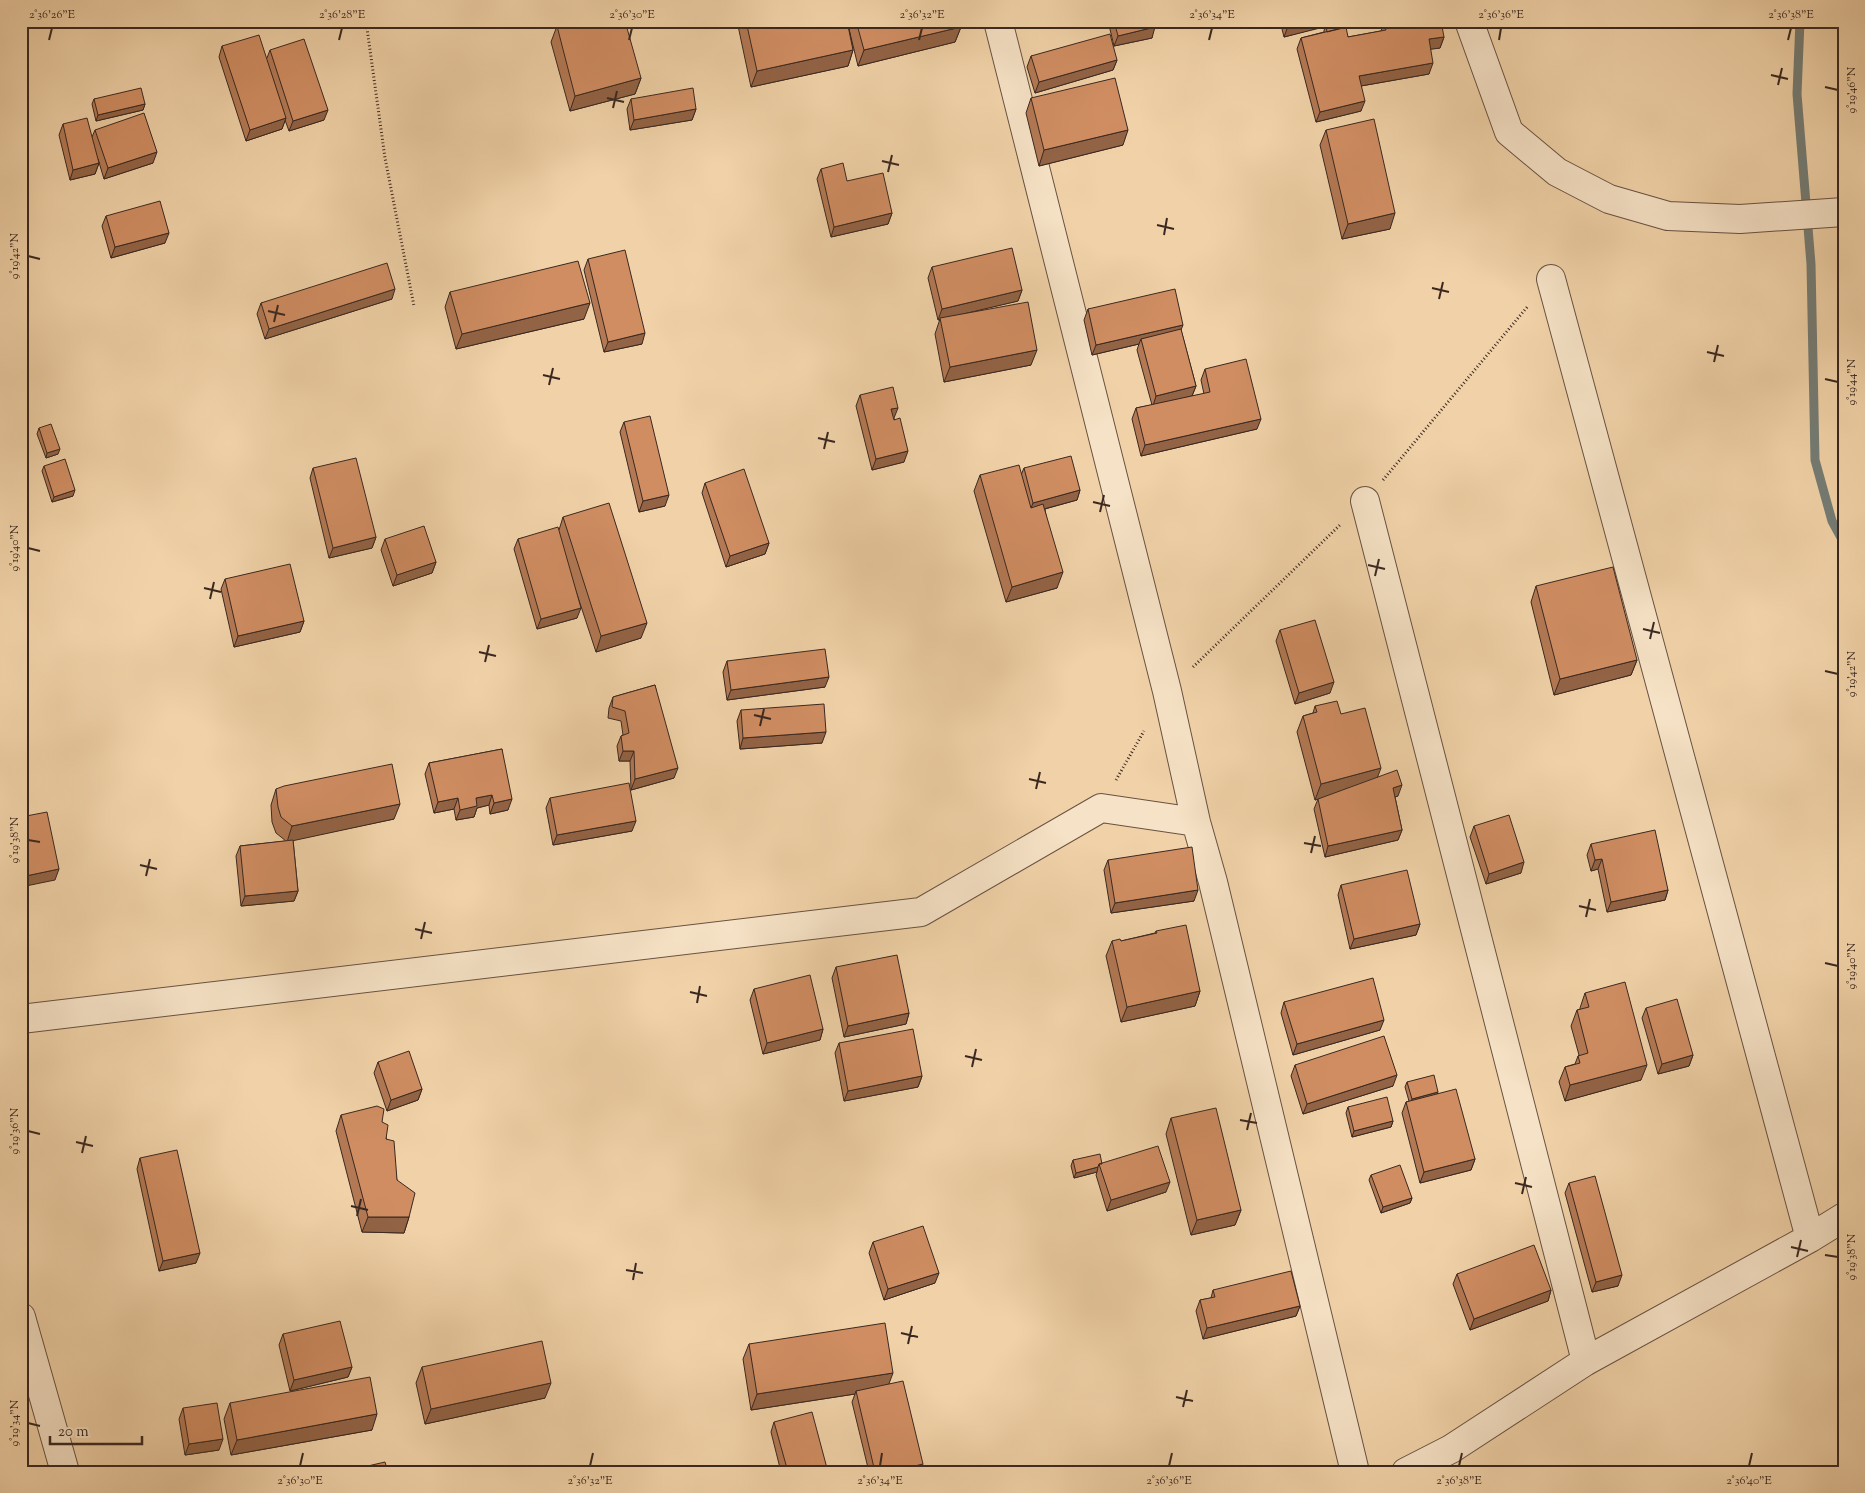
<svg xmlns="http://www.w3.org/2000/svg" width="1865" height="1493" font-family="'Sorts Mill Goudy',serif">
	<rect width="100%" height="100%" fill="#f1d2a8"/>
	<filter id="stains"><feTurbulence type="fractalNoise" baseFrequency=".004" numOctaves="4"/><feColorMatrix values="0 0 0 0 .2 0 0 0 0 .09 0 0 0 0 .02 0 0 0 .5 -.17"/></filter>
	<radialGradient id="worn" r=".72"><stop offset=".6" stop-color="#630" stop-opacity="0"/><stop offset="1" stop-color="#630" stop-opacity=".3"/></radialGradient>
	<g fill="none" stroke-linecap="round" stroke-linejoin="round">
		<path stroke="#757d76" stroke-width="9" d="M1800,21L1797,94L1811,264L1815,460L1832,521L1844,543"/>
		<g stroke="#685242" stroke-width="30">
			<path id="minor" d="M998,21L1167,691L1196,822L1213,882L1355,1472
				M1469,21L1509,132L1557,172L1609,199L1668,216L1740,219L1844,212
				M1551,279L1810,1238
				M1365,501L1586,1361
				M21,1019L921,912L1101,808L1196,822
				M21,1317L65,1472
				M1406,1472L1451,1449L1586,1361L1810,1238L1844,1217"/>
		</g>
		<path stroke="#3a2820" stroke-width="3" stroke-dasharray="1 2.5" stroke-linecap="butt" d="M366,21L385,158L414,306
			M1383,480L1528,306
			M1193,667L1341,524
			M1116,780L1144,731"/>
		<use href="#minor" stroke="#f6e2c6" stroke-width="28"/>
	</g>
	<path fill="#b37954" stroke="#3a2820" d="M737,21H959L961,27L955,42L858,66L849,29L853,50L848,66L751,87Z
		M1108,21H1154L1152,38L1114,46Z
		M1280,21H1329L1328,25L1343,28L1348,37L1381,31L1384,23L1428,22L1444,37L1440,48L1430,49L1429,74L1361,86V111L1316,122L1297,49L1301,38L1324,32V31L1325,26L1284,37Z
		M557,26L641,78L635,94L570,111L551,42Z
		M222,46L267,58L270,50L324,120L289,131L285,120L282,129L246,141L219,57Z
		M1031,56L1117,60L1113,70L1035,93L1027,67Z
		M1031,98L1123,145L1039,166L1026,113Z
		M94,99L145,104L143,110L96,121L92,104Z
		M631,99L696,109L692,120L630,130L627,109Z
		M63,124L92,137L95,130L153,163L104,179L98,159L99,163L95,174L70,180L59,135Z
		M1326,130L1390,229L1342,239L1320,145Z
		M821,169L847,181L892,213L888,224L831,237L817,179Z
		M106,216L165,243L111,258L102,226Z
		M588,259L642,344L604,352L584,270Z
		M932,267L1022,290L1018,301L965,313L1031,365L944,382L935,334L940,319L938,320L928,278Z
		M450,292L584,319L456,349L445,307Z
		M392,299L265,339L257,314L261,303Z
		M1088,309L1181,330L1196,386L1192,396L1204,394L1201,380L1205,369L1257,429L1141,456L1132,419L1136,408L1152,405L1137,350L1139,344L1092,355L1084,320Z
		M860,395L894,418L904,462L872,470L856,406Z
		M624,422L665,506L639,512L620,432Z
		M39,428L58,454L46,458L37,434Z
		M44,466L73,496L52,502L42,471Z
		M313,468L376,537L372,548L329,558L310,478Z
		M1024,468L1080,490L1077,500L1045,509L1057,588L1006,602L974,491L980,475H1021Z
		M705,483L769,543L765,554L726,567L702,493Z
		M563,517L641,638L596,652L573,582L577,618L537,629L514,549L518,539L559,530Z
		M385,539L436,562L432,573L393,586L381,550Z
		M225,579L304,621L300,632L234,647L221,589Z
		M1536,586L1637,660L1631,675L1554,695L1531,602Z
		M1280,630L1330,693L1295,704L1276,641Z
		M727,661L825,687L727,700L723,672Z
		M655,685L674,778L631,790L630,761H619L617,746L621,736L623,735L621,721L608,718L609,708L613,697Z
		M1315,706L1341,714L1378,777L1398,796L1395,797L1402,830L1398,840L1325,857L1314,809L1318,799L1315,800L1297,732L1303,716L1313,713Z
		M741,710L822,743L740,749L737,721Z
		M502,749L508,810L490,814L489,805L477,808L474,817L456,820L454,809L434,813L425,774L429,763Z
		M276,789L394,819L293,840L298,891L294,901L241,906L236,856L240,846L286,841L276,833L272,822L271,805Z
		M550,798L632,831L553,845L546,808Z
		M1474,826L1521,873L1486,884L1470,837Z
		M1591,844L1668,890L1665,900L1607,912L1598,869L1591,871L1587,855Z
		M1108,860L1194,901L1111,913L1104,870Z
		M1341,885L1420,924L1416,935L1350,949L1338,895Z
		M1156,931L1200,991L1195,1006L1121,1022L1106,956L1112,941H1121L1155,933Z
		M836,967L909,1013L906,1024L844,1037L832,978Z
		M754,989L823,1029L820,1040L763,1054L750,1000Z
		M1585,993L1641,1080L1565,1101L1559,1082L1565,1067L1575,1064L1578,1056L1579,1055L1571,1026L1577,1010H1580V1008Z
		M1284,1002L1380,1030L1293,1055L1281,1013Z
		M1646,1008L1693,1055L1689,1066L1658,1074L1642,1018Z
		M839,1043L922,1076L918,1087L844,1101L835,1053Z
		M378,1062L422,1089L418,1100L387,1111L374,1073Z
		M1295,1065L1393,1086L1303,1114L1291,1076Z
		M1407,1082L1438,1094L1475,1159L1471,1170L1420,1183L1402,1113L1406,1102L1409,1101L1405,1087Z
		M1348,1107L1393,1121L1391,1127L1352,1137L1346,1113Z
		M341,1115L382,1122L397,1180L409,1217L404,1233L362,1232L336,1131Z
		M1171,1118L1241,1210L1235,1225L1191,1235L1166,1134Z
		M140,1158L196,1263L159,1271L137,1169Z
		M1073,1160L1102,1164L1166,1192L1107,1211L1096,1175L1097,1172L1074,1178L1071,1166Z
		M1371,1175L1412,1198L1410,1203L1381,1213L1369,1180Z
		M1569,1183L1618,1286L1592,1292L1565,1193Z
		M873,1242L935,1283L884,1300L869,1253Z
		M1457,1274L1551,1290L1548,1301L1470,1330L1453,1284Z
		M1213,1290L1300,1306L1296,1316L1203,1339L1196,1311L1200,1300L1211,1298Z
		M283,1334L352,1367L348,1377L290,1391L279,1345Z
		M749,1344L889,1384L920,1472H869L852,1402L855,1394L751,1410L743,1359Z
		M422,1367L545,1398L425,1424L416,1383Z
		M230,1403L372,1430L231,1455L224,1419Z
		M183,1408L219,1450L185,1455L179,1419Z
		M774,1422L828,1472H781L771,1432Z"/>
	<path fill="#926345" stroke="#3a2820" d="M1307,21H1329L1328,26L1284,37L1288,26Z
		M961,27L955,42L858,66L864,50Z
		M1155,27L1152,38L1114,46L1118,36Z
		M1444,37L1440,48L1425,50L1429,39Z
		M853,50L848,66L751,87L757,71Z
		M1117,60L1113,70L1035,93L1039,82Z
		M1433,63L1429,74L1355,87L1359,76Z
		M641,78L635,94L570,111L575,96Z
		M1365,101L1361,111L1316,122L1320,112Z
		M145,104L143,110L96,121L98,115Z
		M696,109L692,120L630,130L634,120Z
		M328,110L324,120L289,131L293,121Z
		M286,118L282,129L246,141L250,130Z
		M1128,130L1123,145L1039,166L1044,150Z
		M157,152L153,163L104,179L108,168Z
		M99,163L95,174L70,180L73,170Z
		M892,213L888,224L831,237L834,227Z
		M1395,213L1390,229L1342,239L1348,224Z
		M169,233L165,243L111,258L115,247Z
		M395,289L392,299L265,339L269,329Z
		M1022,290L1018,301L938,320L942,309Z
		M590,303L584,319L456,349L462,334Z
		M1183,325L1179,335L1141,339L1139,344L1092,355L1096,345Z
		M645,333L642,344L604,352L608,342Z
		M1037,350L1031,365L944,382L950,367Z
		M1196,386L1192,396L1153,406L1156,396Z
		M898,408L894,418L888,420L891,409Z
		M1261,419L1257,429L1141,456L1145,445Z
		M60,449L58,454L46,458L47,453Z
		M908,451L904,462L872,470L876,459Z
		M75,490L73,496L52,502L54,497Z
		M1080,490L1077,500L1029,513L1033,503Z
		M669,495L665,506L639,512L643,501Z
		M376,537L372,548L329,558L333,548Z
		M769,543L765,554L726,567L730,556Z
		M436,562L432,573L393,586L397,575Z
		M1063,572L1057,588L1006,602L1012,587Z
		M581,608L577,618L537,629L541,619Z
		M304,621L300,632L234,647L238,636Z
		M647,623L641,638L596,652L601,636Z
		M1637,660L1631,675L1554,695L1560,679Z
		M829,677L825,687L727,700L731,690Z
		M1334,682L1330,693L1295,704L1299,693Z
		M826,732L822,743L740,749L743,738Z
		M623,751H634L630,761H619Z
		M678,768L674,778L631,790L635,779Z
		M1381,768L1375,784L1315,800L1321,784Z
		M1402,785L1398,796L1389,799L1393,788Z
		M492,795L489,805L477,808L474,817L456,820L460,810L476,798Z
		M458,798L454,809L434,813L438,802Z
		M512,799L508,810L490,814L494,803Z
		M400,804L394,819L287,842L292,826Z
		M636,821L632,831L553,845L557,835Z
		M1402,830L1398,840L1325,857L1328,846Z
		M1602,859L1598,869L1591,871L1595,860Z
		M1524,862L1521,873L1486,884L1489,874Z
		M59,869L55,880L21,887V877Z
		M1198,890L1194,901L1111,913L1115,903Z
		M1668,890L1665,900L1607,912L1611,902Z
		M298,891L294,901L241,906L245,896Z
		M1420,924L1416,935L1350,949L1354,939Z
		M1200,991L1195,1006L1121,1022L1127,1007Z
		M909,1013L906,1024L844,1037L848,1026Z
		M1384,1020L1380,1030L1293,1055L1297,1044Z
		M823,1029L820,1040L763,1054L767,1043Z
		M1693,1055L1689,1066L1658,1074L1662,1064Z
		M1647,1065L1641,1080L1565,1101L1570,1085Z
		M1397,1075L1393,1086L1303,1114L1307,1104Z
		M922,1076L918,1087L844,1101L848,1091Z
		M422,1089L418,1100L387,1111L391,1100Z
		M1438,1092L1436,1097L1410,1104L1412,1099Z
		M1393,1121L1391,1127L1352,1137L1354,1131Z
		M1475,1159L1471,1170L1420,1183L1424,1172Z
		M1098,1167L1097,1172L1074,1178L1076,1173Z
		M1170,1182L1166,1192L1107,1211L1111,1200Z
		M1412,1198L1410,1203L1381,1213L1383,1207Z
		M1241,1210L1235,1225L1191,1235L1197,1220Z
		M368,1217H409L404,1233L362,1232Z
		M200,1253L196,1263L159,1271L163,1261Z
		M939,1273L935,1283L884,1300L888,1289Z
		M1622,1275L1618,1286L1592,1292L1596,1282Z
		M1551,1290L1548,1301L1470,1330L1474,1319Z
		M1300,1306L1296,1316L1203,1339L1207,1328Z
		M352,1367L348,1377L290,1391L294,1380Z
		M893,1373L887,1389L856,1391L855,1394L751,1410L757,1394Z
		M551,1383L545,1398L425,1424L431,1409Z
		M377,1414L372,1430L231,1455L237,1440Z
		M223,1439L219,1450L185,1455L189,1444Z
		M923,1464L920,1472H889Z"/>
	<path fill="#d08d62" stroke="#3a2820" d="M576,21H625L641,78L575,96L557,26Z
		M746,21H847L853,50L757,71Z
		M856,21H959L961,27L864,50Z
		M1114,21H1154L1155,27L1118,36Z
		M1286,21H1307L1288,26Z
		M1395,21H1428V22L1441,21L1444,37L1429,39L1433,63L1359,76L1365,101L1320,112L1301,38L1346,27L1348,37L1386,30L1384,23Z
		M1341,23L1343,28L1327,32L1326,25Z
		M1110,34L1117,60L1039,82L1031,56Z
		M259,35L286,118L250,130L222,46Z
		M304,39L328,110L293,121L270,50Z
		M1115,78L1128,130L1044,150L1031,98Z
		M141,88L145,104L98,115L94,99Z
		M693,88L696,109L634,120L631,99Z
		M144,113L157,152L108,168L95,130Z
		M87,118L99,163L73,170L63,124Z
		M1374,119L1395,213L1348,224L1326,130Z
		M843,163L847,181L883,173L892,213L834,227L821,169Z
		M160,201L169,233L115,247L106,216Z
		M1012,248L1022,290L942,309L932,267Z
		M625,250L645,333L608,342L588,259Z
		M578,261L590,303L462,334L450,292Z
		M387,263L395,289L269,329L261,303Z
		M1175,289L1183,325L1096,345L1088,309Z
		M1028,302L1037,350L950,367L940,318Z
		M1181,329L1196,386L1156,396L1141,339Z
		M1246,359L1261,419L1145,445L1136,408L1210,392L1205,369Z
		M893,387L898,408L891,409L894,420L900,418L908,451L876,459L860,395Z
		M650,416L669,495L643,501L624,422Z
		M51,424L60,449L47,453L39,428Z
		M1071,456L1080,490L1033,503L1024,468Z
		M356,458L376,537L333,548L313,468Z
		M65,459L75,490L54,497L44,466Z
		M1019,465L1031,508L1043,504L1063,572L1012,587L980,475Z
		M744,469L769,543L730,556L705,483Z
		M609,503L647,623L601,636L563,517Z
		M424,526L436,562L397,575L385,539Z
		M558,527L581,608L541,619L518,539Z
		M290,564L304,621L238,636L225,579Z
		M1613,567L1637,660L1560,679L1536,586Z
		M1315,620L1334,682L1299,693L1280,630Z
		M825,649L829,677L731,690L727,661Z
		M655,685L678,768L635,779L634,751H623L621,736L629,733L625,711L612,707L613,697Z
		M1337,701L1341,714L1365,708L1381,768L1321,784L1303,716L1317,712L1315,706Z
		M824,704L826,732L743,738L741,710Z
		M502,749L512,799L494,803L492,795L476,798L477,806L460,810L458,798L438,802L429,763Z
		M392,764L400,804L292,826L281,817L278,807L276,789L284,786Z
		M1397,770L1402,785L1393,788L1402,830L1328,846L1318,799Z
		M629,783L636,821L557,835L550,798Z
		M47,812L59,869L21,877V817Z
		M1509,815L1524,862L1489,874L1474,826Z
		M1655,830L1668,890L1611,902L1602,859L1595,860L1591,844Z
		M293,840L298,891L245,896L240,846Z
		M1192,847L1198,890L1115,903L1108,860Z
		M1407,870L1420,924L1354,939L1341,885Z
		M1186,925L1200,991L1127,1007L1112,941L1120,939L1121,941L1157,933L1156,931Z
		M897,955L909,1013L848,1026L836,967Z
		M810,975L823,1029L767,1043L754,989Z
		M1373,978L1384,1020L1297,1044L1284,1002Z
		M1625,982L1647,1065L1570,1085L1565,1067L1580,1063L1578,1056L1588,1053L1577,1010L1589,1007L1585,993Z
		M1677,999L1693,1055L1662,1064L1646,1008Z
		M913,1029L922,1076L848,1091L839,1043Z
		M1384,1036L1397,1075L1307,1104L1295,1065Z
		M409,1051L422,1089L391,1100L378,1062Z
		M1434,1075L1438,1092L1412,1099L1407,1082Z
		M1456,1089L1475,1159L1424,1172L1406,1102Z
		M1387,1097L1393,1121L1354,1131L1348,1107Z
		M377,1106L384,1109L382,1122L388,1125L386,1139L394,1141L397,1180L415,1193L409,1217H368L341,1115Z
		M1216,1108L1241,1210L1197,1220L1171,1118Z
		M1158,1146L1170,1182L1111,1200L1099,1164Z
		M177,1150L200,1253L163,1261L140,1158Z
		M1100,1154L1102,1164H1099L1098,1167L1076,1173L1073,1160Z
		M1400,1165L1412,1198L1383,1207L1371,1175Z
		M1595,1176L1622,1275L1596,1282L1569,1183Z
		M923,1226L939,1273L888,1289L873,1242Z
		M1534,1245L1551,1290L1474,1319L1457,1274Z
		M1291,1271L1300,1306L1207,1328L1200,1300L1215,1297L1213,1290Z
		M340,1321L352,1367L294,1380L283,1334Z
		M885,1323L893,1373L757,1394L749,1344Z
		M542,1341L551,1383L431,1409L422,1367Z
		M370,1377L377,1414L237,1440L230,1403Z
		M903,1381L923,1464L889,1472H875L856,1391Z
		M217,1403L223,1439L189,1444L183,1408Z
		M812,1412L828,1472H788L774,1422Z
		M385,1462L388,1472H342Z
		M530,1468L531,1472H519Z"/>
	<path fill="none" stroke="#3a2820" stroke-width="2" d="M49,40L52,28M339,40L342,28M629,40L632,28M919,40L922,28M1209,40L1212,28M1499,40L1501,28M1788,40L1791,28M1771,75L1788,79M1778,85L1782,68M1825,87L1838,90M607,98L624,102M613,108L617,91M882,161L899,165M888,172L892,155M1157,225L1174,229M1164,235L1167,218M28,256L40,259M1432,288L1449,292M1439,299L1443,282M268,311L285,315M274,322L278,305M1707,352L1724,356M1714,362L1718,345M543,375L560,379M1825,379L1838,382M549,385L553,368M818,438L835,442M824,449L828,432M1093,502L1110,506M1100,512L1104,495M28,548L40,551M1368,565L1385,569M1375,576L1379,559M204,588L221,592M210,599L214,582M1643,629L1660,633M1650,639L1654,622M479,652L496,656M485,662L489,645M1825,671L1838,674M754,715L771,719M760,726L764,709M1029,779L1046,783M1036,789L1040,772M28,840L40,842M1304,843L1321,846M1311,853L1315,836M140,865L157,869M146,876L150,859M1579,906L1596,910M1586,917L1590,899M415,929L432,933M421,939L425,922M1825,963L1838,966M690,992L707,996M697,1003L700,986M965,1056L982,1060M972,1067L976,1049M1240,1120L1257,1123M1247,1130L1251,1113M28,1131L40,1134M76,1142L93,1146M82,1153L86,1136M1515,1183L1532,1187M1522,1194L1526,1177M351,1206L368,1210M357,1216L361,1199M1791,1247L1808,1251M1825,1255L1838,1257M1797,1257L1801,1240M626,1270L643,1273M633,1280L636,1263M901,1333L918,1337M908,1344L912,1326M1176,1397L1193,1401M1183,1407L1187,1390M28,1423L40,1426M300,1466L303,1453M590,1466L593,1453M880,1466L882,1453M1169,1466L1172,1453M1459,1466L1462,1453M1749,1466L1752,1453"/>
	<rect width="1865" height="1493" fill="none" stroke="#f1d2a8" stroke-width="55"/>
	<path d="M50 1436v8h92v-8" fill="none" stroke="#3a2820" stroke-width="2.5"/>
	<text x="58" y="1436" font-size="15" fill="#3a2820" stroke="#f6e2c6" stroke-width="4" paint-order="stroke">20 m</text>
	<rect x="28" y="28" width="1810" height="1438" fill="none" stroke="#3a2820" stroke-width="2"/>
	<g font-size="12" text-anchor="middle" fill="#3a2820">
		<text x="52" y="18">2°36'26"E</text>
		<text x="342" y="18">2°36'28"E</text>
		<text x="632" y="18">2°36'30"E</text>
		<text x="922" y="18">2°36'32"E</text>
		<text x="1212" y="18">2°36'34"E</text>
		<text x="1501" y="18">2°36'36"E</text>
		<text x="1791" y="18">2°36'38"E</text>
		<text transform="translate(1851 90) rotate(-90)" y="4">9°19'46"N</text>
		<text transform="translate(14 256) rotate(-90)" y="4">9°19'42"N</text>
		<text transform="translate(1851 382) rotate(-90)" y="4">9°19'44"N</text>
		<text transform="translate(14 548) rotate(-90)" y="4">9°19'40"N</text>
		<text transform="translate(1851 674) rotate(-90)" y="4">9°19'42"N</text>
		<text transform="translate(14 840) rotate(-90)" y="4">9°19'38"N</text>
		<text transform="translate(1851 966) rotate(-90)" y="4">9°19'40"N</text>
		<text transform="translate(14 1131) rotate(-90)" y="4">9°19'36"N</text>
		<text transform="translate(1851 1257) rotate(-90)" y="4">9°19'38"N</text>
		<text transform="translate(14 1423) rotate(-90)" y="4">9°19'34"N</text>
		<text x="300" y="1484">2°36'30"E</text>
		<text x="590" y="1484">2°36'32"E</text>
		<text x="880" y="1484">2°36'34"E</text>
		<text x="1169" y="1484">2°36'36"E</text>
		<text x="1459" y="1484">2°36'38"E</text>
		<text x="1749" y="1484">2°36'40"E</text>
	</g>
	<rect width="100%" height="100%" filter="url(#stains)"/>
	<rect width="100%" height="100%" fill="url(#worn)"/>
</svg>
